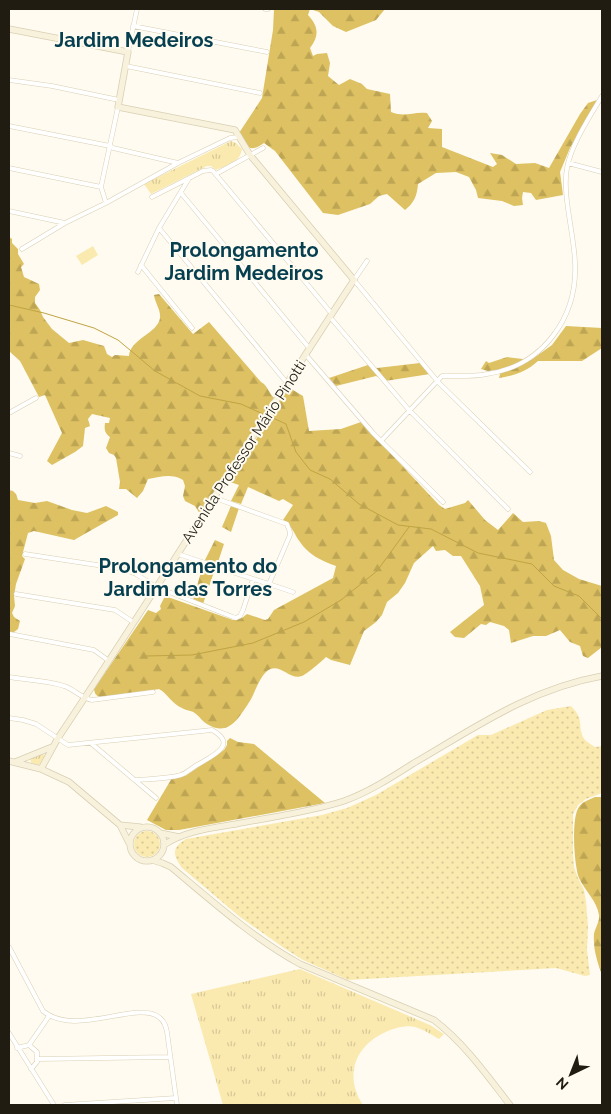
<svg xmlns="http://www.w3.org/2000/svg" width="611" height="1114" font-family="Raleway,sans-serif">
	<defs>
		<pattern id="grass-dots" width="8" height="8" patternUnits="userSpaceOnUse" patternTransform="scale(1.25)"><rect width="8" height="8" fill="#fbeab0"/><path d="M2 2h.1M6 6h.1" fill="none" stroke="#d7c896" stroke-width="1.8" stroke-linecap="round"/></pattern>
		<pattern id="forest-firs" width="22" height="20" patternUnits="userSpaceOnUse" patternTransform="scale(1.25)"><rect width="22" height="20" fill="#ddc162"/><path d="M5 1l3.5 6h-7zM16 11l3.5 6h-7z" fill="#bda554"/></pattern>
		<pattern id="park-tufts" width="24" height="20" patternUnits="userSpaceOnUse" patternTransform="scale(1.25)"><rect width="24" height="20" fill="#fbeab0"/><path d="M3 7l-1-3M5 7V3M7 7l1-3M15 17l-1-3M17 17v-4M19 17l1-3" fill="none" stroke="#d7c896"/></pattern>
	</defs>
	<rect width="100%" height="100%" fill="#fffbf0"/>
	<path fill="url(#grass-dots)" d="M571,706C586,721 576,727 585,740C587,742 592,745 595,747L602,746V793L586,799L578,805L573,814V854L574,867L578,878L584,890L586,902L588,926L587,950L590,975L585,976L556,968L348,980L303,960L284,948L240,917L182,868C173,855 171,848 186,839L322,815L347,808L376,795L478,735H491L547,710Z
		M134 844a13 13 0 1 1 26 0a13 13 0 1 1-26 0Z"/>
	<path fill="url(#forest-firs)" d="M274,9H385L376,20L346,32L333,26L319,12L310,9L308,15C318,26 320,35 310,48L313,56L317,54L327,53L330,63L328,76L339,85L350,79L362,84L367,89L390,94L391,112C406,118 413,111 427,113L432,121L428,128L442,129V147L493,167L497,164L490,153L502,155L516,164L535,163L549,168L580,114L588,103L597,100L570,148L560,172L563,195L536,200L531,193L523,192L522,198L523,205L514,206L502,201L478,198L476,190L469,177L456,172L436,173L418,184C417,196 414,203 405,210L387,194L379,196L370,204L338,215L323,213L275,151L264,143C248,154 247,146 239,133L262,98L273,30Z
		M9,237L12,239V243L18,249V254L24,264L21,267L24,277L39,284L40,290L35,297V303L40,310L43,317L52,329L69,343L83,340L104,346L107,354L112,357L115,355L129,356C130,339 158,333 160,318C161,310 155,303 154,295L159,294L193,334L209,322L261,382C268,386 268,392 274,398L221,483L200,514L195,506L185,501L183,496L185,486L183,480C171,473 161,477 148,479L143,491L137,498L126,489H119L120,482L116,458L114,455L109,453L106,448L110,437C105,433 104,430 105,423H109L110,418L92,414L88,419L90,426L85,428L83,446L75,452L52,465L47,461L62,433L45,395L39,397L20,361L9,351Z
		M566,326L602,328V348L582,361H538C527,371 514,376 499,378L500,374L496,370L488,371L481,369L486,361L489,363L507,357L531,360L552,345Z
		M420,363L430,374L385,381L376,376L336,386L329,378L368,365L377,368Z
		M288,387L303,396L309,431L341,429L361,422L439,505L445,509L465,503L468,500L485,520L498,530L513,513L523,522L539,521L546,523L551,536L554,560L563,570L579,579L602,586V647L588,658L583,656L580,646L570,642L560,630L546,636H533L511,643L509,630L504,626L490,622L486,625L481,624L464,638L455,637L450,632L484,605L480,586L461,556H453L445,550L436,551L433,546L414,563L405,583L398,593L387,602L382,615L376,622L364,631L350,665L331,660L326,657C322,661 307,674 302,676C290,681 279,661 267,671C258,679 255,694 248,704C238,719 228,737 207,724C203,722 200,717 196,714C192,710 187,711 182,708C172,704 168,694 159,689L106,698C99,697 95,697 94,689L148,610L156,613L161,609L160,606L165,596L233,620L242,618L247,614L265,620L268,619L274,610L333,578L336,566C321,561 308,554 300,542C294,534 292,525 283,520L293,505L283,499L279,501L248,487L241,504L231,501L239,485L230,482Z
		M9,490L13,491L16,494L18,500L35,503L47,501L72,510L87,513L106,506L118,512V515L74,540L34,531L28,533L22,556L25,559L16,584L14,596L15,606L12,613L14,617L20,621L18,629L14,632H9Z
		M231,506L239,508L231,532L222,527Z
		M215,540L224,544L217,565L205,560Z
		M203,565L215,569L203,604L193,600Z
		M230,738L238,742L254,744L325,803L179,830H166L147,820L172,778L185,776L224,750L227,745V741Z
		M595,797H602V975C597,961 593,949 594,934C595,928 600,921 599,915C597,901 585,891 579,878C574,866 571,817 579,807C583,801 589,800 595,797Z"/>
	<path fill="url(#park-tufts)" d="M231,141L236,143L242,149C240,163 227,165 216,170L211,166H207L151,194L144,184Z
		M42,753L45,756L39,765L31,763L30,758Z
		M300,969L430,1025L444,1034L439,1039C432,1035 423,1029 415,1027C407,1025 395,1028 388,1031C356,1044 343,1075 363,1105H223L191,994Z"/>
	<path fill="#fbeab0" d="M93,246L98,255L82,265L76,256Z"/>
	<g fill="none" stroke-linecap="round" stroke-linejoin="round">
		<path stroke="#c0a444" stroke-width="1" d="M9,305L44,313L94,328L118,340L155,371L200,396L241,404L263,414
			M273,418L286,424L296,452L310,470L330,479L359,504L398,525L431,529L478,553L532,564L554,586L579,596L602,619
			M146,656L192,655L253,643L304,622L341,600L377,571L409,527"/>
		<g stroke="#d8cfb3" stroke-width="5">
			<path id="street" d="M265,9H268
				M133,26L267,52
				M128,52L137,9
				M126,66L260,93
				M9,80L52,86L119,100
				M9,126L110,146L113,148L178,163
				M568,163L602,172
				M9,168L101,187
				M216,174L263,148
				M181,193L310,349
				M152,197L203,171L211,170L213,171L332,314
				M106,203L101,187L118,107
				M9,211L65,223
				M159,228L287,383
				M22,249L65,223L106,203L178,163L230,138L238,137
				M367,261L354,280L438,382L530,472
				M141,265L192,328
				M138,272L159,228L188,180
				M330,317L409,410L508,509
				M306,355L373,433L443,502
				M9,413L36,398
				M381,441L442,376C457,376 473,377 487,374C543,366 578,317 575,262C574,234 562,194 567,168C571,145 590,116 602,96
				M9,453L20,456
				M215,498L287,524L290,532V535L269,584
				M25,554L123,569L136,574L156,587L233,617L236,618L240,616L243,610L253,579
				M178,554L293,592
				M16,594L115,610L133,622
				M10,634L94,650L109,661
				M9,677C26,680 47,680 64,686C74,689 81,698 92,700L153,692
				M9,718L23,720L36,724L68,745L212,730C239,745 212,756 197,765C192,768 186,773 181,775C167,779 149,779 135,780
				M92,744L156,798
				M9,947L43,1011C75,1038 139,999 160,1018C165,1022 166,1027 167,1032L177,1105
				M9,1033L54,1105
				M29,1045L49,1016
				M17,1048L29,1045L37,1052V1062L31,1069
				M38,1059L170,1057
				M64,1105L176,1098"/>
		</g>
		<g stroke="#d8cfb3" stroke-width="7">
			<path id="secondary" d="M9,29L128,52L118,107L235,130L250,155L354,280C254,432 159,587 58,738L41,769
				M9,761L41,769L69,782L120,825L129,843
				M15,762L52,747
				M120,825L140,827
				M130 844a17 17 0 1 1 34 0a17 17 0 1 1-34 0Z
				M160,833L179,837
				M164,845C184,831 212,828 236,824C272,817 310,812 344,801C369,792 392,777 414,763C476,727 530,689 602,676
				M152,860L162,863L171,867C213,902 253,938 300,964L434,1020C465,1044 486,1074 510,1105"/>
		</g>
		<use href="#street" stroke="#fff" stroke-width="4"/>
		<use href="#secondary" stroke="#f8f2dd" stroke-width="5.5"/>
	</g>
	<g text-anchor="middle" stroke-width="4" stroke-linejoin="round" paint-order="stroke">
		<g font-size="15" fill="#201c12" stroke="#fffbf0">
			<text transform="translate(244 452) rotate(-57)" y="5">Avenida Professor Mário Pinotti</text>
		</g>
		<g font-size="20" font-weight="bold" fill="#063f4f" stroke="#fffbf0">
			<text x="134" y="47">Jardim Medeiros</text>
			<text x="244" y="257">Prolongamento<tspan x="244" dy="23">Jardim Medeiros</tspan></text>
			<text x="188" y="573">Prolongamento do<tspan x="188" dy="23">Jardim das Torres</tspan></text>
		</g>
	</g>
	<rect width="611" height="1114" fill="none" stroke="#201c12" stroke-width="20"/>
	<g transform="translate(571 1074) rotate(223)" stroke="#fffbf0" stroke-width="4" paint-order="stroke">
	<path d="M0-4L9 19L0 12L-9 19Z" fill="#201c12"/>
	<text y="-8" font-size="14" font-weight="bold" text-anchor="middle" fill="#201c12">N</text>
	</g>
</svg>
